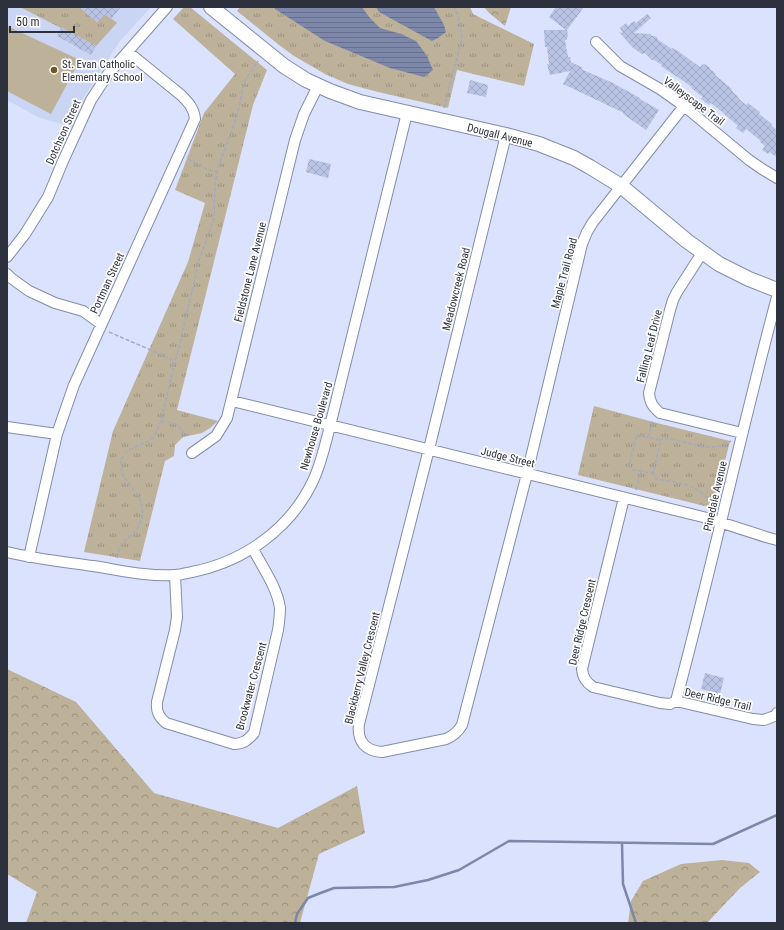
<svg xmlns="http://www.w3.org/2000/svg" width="784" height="930" font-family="'Roboto Condensed',sans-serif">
	<defs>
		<pattern id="forest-crowns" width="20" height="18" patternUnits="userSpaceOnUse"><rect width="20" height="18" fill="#bdb199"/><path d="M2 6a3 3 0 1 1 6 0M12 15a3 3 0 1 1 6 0" fill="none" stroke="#9a917e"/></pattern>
		<pattern id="park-tufts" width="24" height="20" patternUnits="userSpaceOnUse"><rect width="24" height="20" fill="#bdb199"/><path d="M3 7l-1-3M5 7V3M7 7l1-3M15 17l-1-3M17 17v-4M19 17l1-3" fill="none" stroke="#9a917e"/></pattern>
		<pattern id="water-rules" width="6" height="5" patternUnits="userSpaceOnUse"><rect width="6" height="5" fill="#7c87a9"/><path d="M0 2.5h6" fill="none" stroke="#666f8b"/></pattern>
		<pattern id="building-cross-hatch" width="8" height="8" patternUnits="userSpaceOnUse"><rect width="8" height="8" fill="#b9c3e3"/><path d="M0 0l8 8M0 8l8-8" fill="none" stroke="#9fa8c4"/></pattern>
	</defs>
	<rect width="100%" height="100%" fill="#dae2fd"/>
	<path fill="#cad4f3" d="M7,7H151L120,41L66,125L40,118L7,100Z"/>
	<path fill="#bdb199" d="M7,26L80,60L51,114L7,91Z"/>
	<path fill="url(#forest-crowns)" d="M484,7H511L505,26L489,13Z
		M7,669L76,702L154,793L278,828L357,786L365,833L319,854L300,923H26L37,892L7,874Z
		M722,860L749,863L760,872L740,888L707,923H628L631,901L643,881L681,864Z"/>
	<path fill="url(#park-tufts)" d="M20,7H79L97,22L105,14L117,23L96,46Z
		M184,7H190L267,70L253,105L177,410L218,421L210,428L202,433L183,437L175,445L174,456L165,461L140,561L84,552L113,431L188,262L205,203L175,190L204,113L235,74L173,19Z
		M240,7H470L473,14L534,44L524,86L457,70L448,108L378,92L348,84L325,74L294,56L279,45L237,11Z
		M594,406L657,423L730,441L713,508L578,475Z"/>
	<path fill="url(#water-rules)" d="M274,7H362L369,17L380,28L401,34L416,41L427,56L433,70L424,77L390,68L325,41L275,9Z
		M376,7H434L444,25L446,32L438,38L432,41L379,12Z"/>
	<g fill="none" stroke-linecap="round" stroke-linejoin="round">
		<path stroke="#7c87a9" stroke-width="2.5" d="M622,843L623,884L636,923
			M295,923L297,914L308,898L318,894L334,888L394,887L428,880L459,870L509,841L713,844L777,815"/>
	</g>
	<path fill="url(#building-cross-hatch)" d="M79,7H121L111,19L105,14L97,22Z
		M556,7H584L567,30L568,37H567V40H565L568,57H570L571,62L583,68L581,69L613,83L640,98V99L659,110L646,130L623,114L624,113L563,84L570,71L550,75L547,64H549L547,47H545L544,30H566L549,17Z
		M647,14L651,18L634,33L650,34L652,36H654L657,37L658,40L672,49L673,48L678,51L700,67L703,64L704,65L705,64L710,68V69L716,74L715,75L732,89L731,90L738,97L739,99L746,105L748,103L760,112L759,114L772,124L771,125L777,130V157L769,152L768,154L762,150L765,146L760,142L761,141L746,129L743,133L736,128L738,126L722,112L711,103L709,105L701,99L703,97L691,88L692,87L661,66L662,65L654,60H652L645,53L642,54L633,48L619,32L623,33L620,28L626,23L628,26L634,21L636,23Z
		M61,27L96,46L91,55L57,36Z
		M470,80L488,85L486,97L467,93Z
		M309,159L331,164L328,178L306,172Z
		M705,673L724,678L720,694L701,689Z"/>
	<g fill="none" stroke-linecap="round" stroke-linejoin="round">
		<g stroke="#838caa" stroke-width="12">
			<path id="street" d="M596,42L620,66L660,89L684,106L749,160L762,169L777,178
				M506,135L429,449L359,724C357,741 365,751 382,752L446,739C453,736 458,732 462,725L527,474L582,244L587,232L593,222L684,106
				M702,253L677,292L673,300L670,310L649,393C650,403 653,407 660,413L742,433
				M7,257L25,234L48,197L63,161L91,100L108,74L167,7
				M7,274L11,278L29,291L55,303L83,311L101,324
				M232,401L707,518L766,537L777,540
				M7,427L57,434
				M192,453L216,436L227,418L295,140L304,114L318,86
				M624,498L582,669C583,678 586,682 593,687L660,703L670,704L676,701
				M7,552C35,559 65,562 93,566C120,570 147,577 175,575C180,575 187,573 192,572C243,562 289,530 312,483C321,465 325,445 330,426L407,113
				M29,557L57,434L74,385L195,119C194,108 188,102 181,95L128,52
				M175,575L177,617L175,630L157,702C156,712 159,717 166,723L234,744C243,744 248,740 254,733L278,630C279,623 280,616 280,608C277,587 263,568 253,549
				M676,701C712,567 741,431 777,297
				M676,701L753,719L764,720L777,715V713"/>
		</g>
		<g stroke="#838caa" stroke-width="16">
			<path id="secondary" d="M211,7L284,66L306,80L330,91L360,102L506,135L539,144L574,158L590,167L621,186L687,241L719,264L749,279L777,290"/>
		</g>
		<path stroke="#a3a9c0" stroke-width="1.5" stroke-dasharray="4 2" stroke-linecap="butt" d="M444,108L462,38L459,20L455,7
			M188,159L208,170L217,172
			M109,332L160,354L175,361
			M161,421C173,423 180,423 184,436
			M638,435L659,440L660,442L654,470L652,473L633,470L629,466L636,438Z
			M648,437L653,420
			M659,440L668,438L703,447H712L720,446L731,441
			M653,472L656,479C672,482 692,483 704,495C707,497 709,501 712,505
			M636,490L641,471
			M117,558L118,553L122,543L136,531L139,526L143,514L141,502L139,497L124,477L122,473L121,465V460L125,453L129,450L146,442L154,437L161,421L175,361L179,348L185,320L193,287L199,261L214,219L215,184L218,167L235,122L239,107L244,82L258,61"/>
		<use href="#street" stroke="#fff" stroke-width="10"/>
		<use href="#secondary" stroke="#fff" stroke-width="14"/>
	</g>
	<circle fill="#6f5727" stroke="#fff" stroke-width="1.5" cx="54" cy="70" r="4"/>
	<g text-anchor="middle" stroke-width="3.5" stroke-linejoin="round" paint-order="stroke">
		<g font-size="11" fill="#2d313d" stroke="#fff" text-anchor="start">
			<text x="62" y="68">St. Evan Catholic<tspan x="62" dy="13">Elementary School</tspan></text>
		</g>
		<g font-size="11" fill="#2d313d" stroke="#fff">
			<text transform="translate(694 101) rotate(37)" y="4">Valleyscape Trail</text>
			<text transform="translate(63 132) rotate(-66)" y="4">Dotchson Street</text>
			<text transform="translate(500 135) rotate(14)" y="4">Dougall Avenue</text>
			<text transform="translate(250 272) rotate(-76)" y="4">Fieldstone Lane Avenue</text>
			<text transform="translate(564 273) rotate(-75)" y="4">Maple Trail Road</text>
			<text transform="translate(107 283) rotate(-65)" y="4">Portman Street</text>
			<text transform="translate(456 289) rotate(-76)" y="4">Meadowcreek Road</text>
			<text transform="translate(649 346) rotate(-76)" y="4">Falling Leaf Drive</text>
			<text transform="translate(316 426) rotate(-74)" y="4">Newhouse Boulevard</text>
			<text transform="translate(508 457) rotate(14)" y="4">Judge Street</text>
			<text transform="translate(715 496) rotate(-77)" y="4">Pinedale Avenue</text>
			<text transform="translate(582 622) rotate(-77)" y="4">Deer Ridge Crescent</text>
			<text transform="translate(362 668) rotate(-76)" y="4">Blackberry Valley Crescent</text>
			<text transform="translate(251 686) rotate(-75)" y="4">Brookwater Crescent</text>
			<text transform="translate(718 699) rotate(13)" y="4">Deer Ridge Trail</text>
		</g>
	</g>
	<rect width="784" height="930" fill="none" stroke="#2d313d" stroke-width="16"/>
	<path d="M10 26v6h64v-6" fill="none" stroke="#2d313d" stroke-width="2"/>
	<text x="16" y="26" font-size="12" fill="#2d313d" stroke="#ffffff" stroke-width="3" paint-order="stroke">50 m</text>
</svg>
